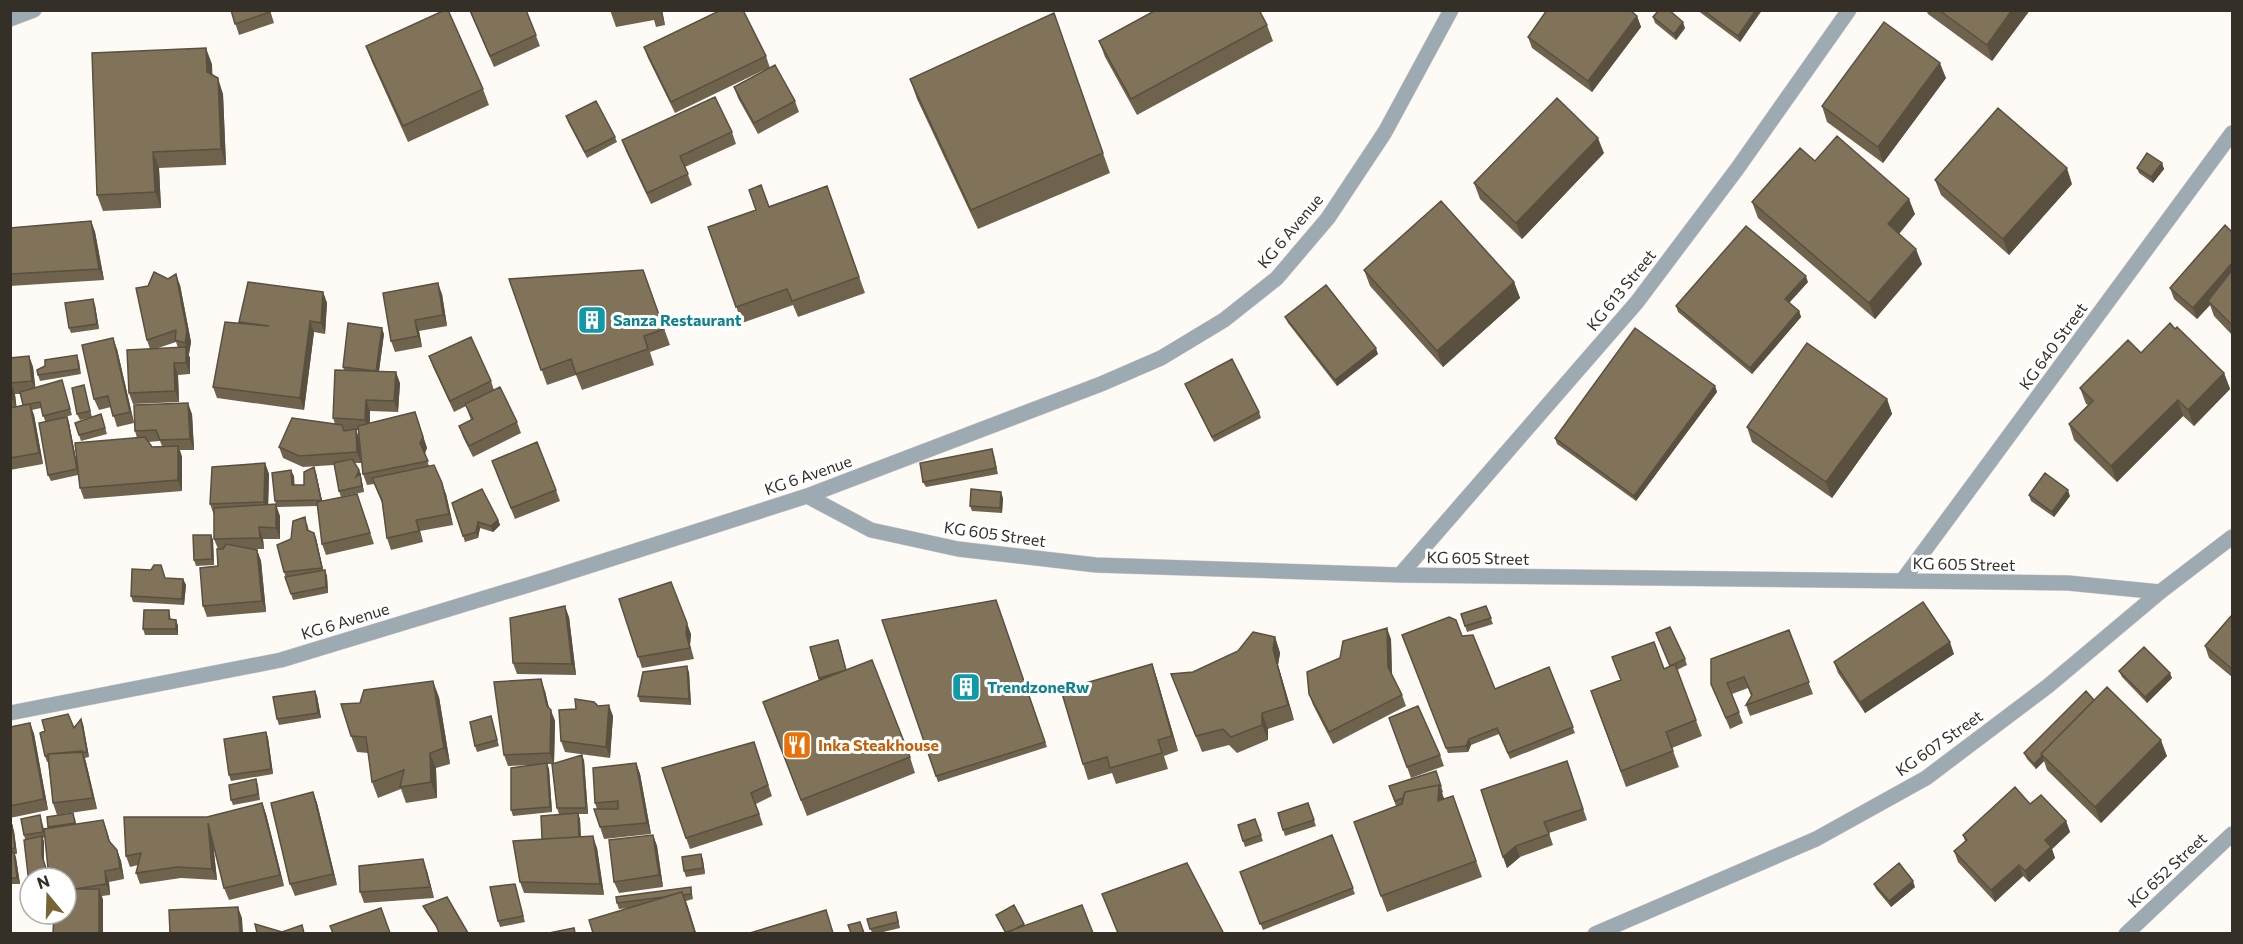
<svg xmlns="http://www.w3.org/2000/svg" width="2243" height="944" font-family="Commissioner,sans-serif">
	<rect width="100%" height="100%" fill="#fefbf7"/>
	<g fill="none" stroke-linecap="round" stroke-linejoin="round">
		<g stroke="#dad6d2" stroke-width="16">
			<path id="street" d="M10,19L34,10
				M807,496L871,530L958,549L1096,565L1400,575L2068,583L2160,592
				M1400,575L1637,302L1737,169L1849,10
				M1902,581L2232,133
				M10,713L281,660L551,578L807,496L1101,384L1161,358L1224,320L1277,278L1328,218L1385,132L1451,10
				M1595,934L1816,839L1926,778L2048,686L2160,592L2232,537
				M2126,934L2232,834"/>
		</g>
		<use href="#street" stroke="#9daab2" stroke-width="15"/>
	</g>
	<path fill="#6f634d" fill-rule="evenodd" d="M231,10H270L274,23L239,35Z
		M469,10H526L540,46L494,67Z
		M610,10H662L665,25L656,27L654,20L616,27Z
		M1697,10H1762L1740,42Z
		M1926,10H2030L1992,61L1928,14Z
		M1054,13L1110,173L978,229L917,99L910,79Z
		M1637,16L1641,27L1592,92L1532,48L1528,37Z
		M1653,17L1685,28L1676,40L1655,23Z
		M1267,25L1273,41L1137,115L1105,57L1099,41Z
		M366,46L483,89L489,105L408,142L372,62Z
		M644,47L766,56L770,68L795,101L799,112L758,134L738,98L734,87L768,68L675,113L648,58Z
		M212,64V75L223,94L226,165L159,168L161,208L103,211L97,195Z
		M1946,78L1883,163L1827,122L1822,106Z
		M566,116L615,137L617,142L587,158L568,122Z
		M732,132L736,144L685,167L692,185L651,204L626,151L622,140Z
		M1604,153L1522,239L1480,199L1474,183Z
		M1815,161L1915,214L1899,234L1922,264L1875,319L1758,218L1752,202Z
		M2162,163L2164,169L2153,183L2139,173L2137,168Z
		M1935,180L2072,184L2009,255L1941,195Z
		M827,186L865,293L798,317L793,305L742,323L708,227Z
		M91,221L95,232L104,280L10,286V228Z
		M2232,232V335L2214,316L2210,305L2197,319L2174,299L2170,288Z
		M643,270L670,345L650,352L654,365L582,390L576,375L547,385L509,279Z
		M1364,270L1514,282L1520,298L1443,367L1370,286Z
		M1808,282L1789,303L1799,311L1801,317L1752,374L1678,312L1676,306Z
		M180,285L191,342L189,354H188L190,358V374L178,375L179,402L133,404L129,393L150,349L147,340ZM176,342L178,348H158Z
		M323,292L327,303L325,334L314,332L304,410L217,398L213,387L240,324L239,322Z
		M442,294L447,326L419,331L422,347L395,352L391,341Z
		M95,305L99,329L71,333L69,328Z
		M1285,317L1378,354L1337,386L1288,323Z
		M2175,329L2224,373L2230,389L2194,426L2183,416L2117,482L2074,440L2069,424L2088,405L2086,404L2080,388L2141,353Z
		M384,334L379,371L400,383L398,412L370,411V423L415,412L427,448L425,454L429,466L446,494L453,525L420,531L423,542L391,550L387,538L382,503L374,484L367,485L363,474L360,443L361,463H355L359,470L361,475V477L364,492L341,497L339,491L334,465L303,467L283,458L279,447L335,424L333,418L344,370L343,367ZM356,430H358L359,440Z
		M117,349L134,423L117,427L111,407L99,410L94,399Z
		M29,356L33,367L35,388L62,380L72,415L58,419L67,417L69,423L78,469L137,438L135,431L192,414L194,450H180L182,457V491L84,499L80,488L78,475L51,481L48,475L45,421L41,408L32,410L34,415L43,464L10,470V358ZM15,394H20L23,405L16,407ZM160,441L162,446L152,447L148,442Z
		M429,356L491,381L494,390L517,422L521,433L473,457L463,437L459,426L471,420L466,406L454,412L433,367Z
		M79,360L81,374L40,381L38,375Z
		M1185,384L1259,412L1261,418L1214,442Z
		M84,385L92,417L80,420L77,414Z
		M1715,386L1717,392L1636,501L1557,444L1555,438Z
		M1887,399L1892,414L1832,498L1752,442L1747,427Z
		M101,414L107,434L81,441L75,423Z
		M994,455L998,474L926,487L923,482Z
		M265,463L269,474L268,505L280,516V539H263L264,549H256L257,550L261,561L266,612L207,617L203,606L218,566V549L214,539V515L210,504Z
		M496,472L556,490L560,501L515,519Z
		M316,473L322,501L357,494L374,544L326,555L322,544L318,506L277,507L275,501L294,476V485H304Z
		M2029,495L2070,496L2054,517L2031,501Z
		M1003,498L1002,513L972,511L970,506Z
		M452,503L498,520L500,525L493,532L480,528L478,538L465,542Z
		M307,523L309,531L316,538L323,570H325L327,576L328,593L293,600L284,572L291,539Z
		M211,535L213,540L214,565L196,566L194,560Z
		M183,579L186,585L184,605L133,602L131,596Z
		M619,599L691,634L690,645L694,659L642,668Z
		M996,600L1047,747L938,782L882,620Z
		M1486,606L1493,624L1467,632L1461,614Z
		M169,610L171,620H176L178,626V635H145L143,629Z
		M2232,615V677L2209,658L2205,646Z
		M569,617L576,675L517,674L513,663Z
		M1789,630L1813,694L1750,716L1746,705L1751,696L1748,688L1732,694L1743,723L1730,729L1711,684Z
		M1402,635L1462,636L1495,689L1549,667L1575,733L1510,759L1499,734L1471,745L1468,752L1448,753Z
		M1275,637L1280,653L1278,665L1294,720L1268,729V740L1237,753L1229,745L1202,752L1171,674L1193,672Z
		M1391,639L1392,675L1402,695L1406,706L1333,744L1313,705L1309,694Z
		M840,645L846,670L910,757L915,773L807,816L769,718L819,681L810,647Z
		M1954,654L1865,713L1838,673L1834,662Z
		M1685,659L1687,665L1677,670L1702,736L1672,748L1679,767L1626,787L1591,691L1664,669Z
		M1152,664L1157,679L1178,751L1164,756L1168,769L1116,784L1112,773L1088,780L1083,764Z
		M2119,671L2172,678L2147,703L2122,677Z
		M689,672L691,705L640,702L638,696Z
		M545,691L549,708L555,721L554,763L584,760L588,814H578L580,819L581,837L597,848L604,895L524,893L520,882L542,839L574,814H559L557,808L552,764H547L549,769L552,812L513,816L511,810L531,765L508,766L504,755Z
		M317,696L321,718L279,725L277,719Z
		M439,697L450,764L436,768L437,798L406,803L401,789L378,798L372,782L368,753L357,752L351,736Z
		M2094,700L2167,756L2101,823L2047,770L2044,761L2036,769L2027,759L2024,753Z
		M598,706L613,716L610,758L565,752L561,741Z
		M491,716L499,746L477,752L475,746Z
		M1389,718L1440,755L1444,766L1411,778Z
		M30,723L34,734L48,810L10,818V727Z
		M83,724L89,757L85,758L97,809L57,815L53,803L48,762H47L45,756L74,728Z
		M266,732L268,738L273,774L231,781L229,775Z
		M754,742L772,796L756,804L763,825L690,849L686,838Z
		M1567,761L1587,820L1549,833L1553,845L1520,857L1507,868L1481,790Z
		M636,763L640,774L651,834L604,839L600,827L597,809L595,803Z
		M1436,771L1443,792L1442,793L1444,799L1453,796L1482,877L1387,912L1354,822L1396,806L1389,786Z
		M256,779L258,785L260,800L233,805L231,800Z
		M313,792L317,803L337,885L295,896L290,884Z
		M262,803L266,814L284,886L229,900L224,888L213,842L217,880L181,878L140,884L136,873L138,865L130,867L126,856L207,817Z
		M1308,803L1316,826L1285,836L1278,813Z
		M2030,804L2066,821L2070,832L2052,849L2055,858L2029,882L2023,876L1995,902L1958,862L1954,851L1965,841L1963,835Z
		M40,815L44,829H49L47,817L75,818L76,824L103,820L110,843L117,850L121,861L124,879L109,882L110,895L102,896L103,900V933H53L66,914V878H30L25,839L24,835ZM45,837L49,876L44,862V842L43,838Z
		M1255,819L1263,841L1245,847L1238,825Z
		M10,825L14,831L17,854H15L16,858L20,884H10Z
		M653,835L657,846L663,887L619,893L614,882Z
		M1332,835L1355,894L1263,930L1240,872Z
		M701,854L703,860L705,874L686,877L684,871Z
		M427,871L434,898L364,903L360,892Z
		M515,884L525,922L500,927L498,921Z
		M1874,884L1915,887L1891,907L1876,889Z
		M691,887L693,899L686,901L696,933H593L630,908L619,909L617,903Z
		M447,897L438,930L426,912L423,906Z
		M996,915L1024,924L1025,926L1005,933Z
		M898,918L900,928L879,933H872L867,919Z"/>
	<path fill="#5a503f" d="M660,10H662L665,25Z
		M1756,10H1762L1740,42L1738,36Z
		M2012,10H2030L1992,61L1987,45Z
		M1637,16L1641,27L1592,92L1588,81Z
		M1683,22L1685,28L1676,40L1674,34Z
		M206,48L212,64L213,88L207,72Z
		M1940,63L1946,78L1883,163L1878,147Z
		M218,78L223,94L226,165L221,149Z
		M1598,138L1604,153L1522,239L1516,223Z
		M153,152L159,168L161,208L155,192Z
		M2162,163L2164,169L2153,183L2151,177Z
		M2067,168L2072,184L2009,255L2003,239Z
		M1909,199L1915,214L1894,240L1888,224Z
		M91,221L95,232L104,280L99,269Z
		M1916,249L1922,264L1875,319L1869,303Z
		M2232,263V279L2208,301L2210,305L2197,319L2193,308Z
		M176,274L180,285L191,342L189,354L185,343Z
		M1806,276L1808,282L1787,305L1785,299Z
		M1514,282L1520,298L1443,367L1437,351Z
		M438,283L442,294L447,326L443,315Z
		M323,292L327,303L325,334L321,323Z
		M93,299L95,305L99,329L97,324Z
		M1799,311L1801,317L1752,374L1750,368Z
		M415,320L419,331L422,347L418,336Z
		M310,321L314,332L304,410L300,398Z
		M382,328L384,334L378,378L376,372Z
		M113,338L117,349L134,423L130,412Z
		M186,347L190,358V374L186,363Z
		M1376,348L1378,354L1337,386L1335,380Z
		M29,356L33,367L36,392L32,381Z
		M174,363L178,375L179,402L175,391Z
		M396,372L400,383L398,412L394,401Z
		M2224,373L2230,389L2194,426L2188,410Z
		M11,383L15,394L17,410L13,399Z
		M1715,386L1717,392L1636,501L1634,496Z
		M1887,399L1892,414L1832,498L1826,482Z
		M366,400L370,411L369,431L365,420Z
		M2178,400L2183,416L2117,482L2111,466Z
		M188,403L192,414L194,450L190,439Z
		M30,404L34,415L43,464L39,453Z
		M415,412L427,448L424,454L420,443Z
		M67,417L69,423L79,475L77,469Z
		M356,429L360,441L361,463L357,452Z
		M178,446L182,457V491L178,480Z
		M265,463L269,474L268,513L264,502Z
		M314,467L316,473L323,505L321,500Z
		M291,470L294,476L295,490L292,485Z
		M359,470L361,475V477L364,492L356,477Z
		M442,483L446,494L453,525L449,514Z
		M2068,490L2070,496L2054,517L2052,512Z
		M1001,492L1003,498L1002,513L1000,508Z
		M276,504L280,516V539L276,528Z
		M416,520L420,531L423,542L419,531Z
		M498,520L500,525L493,532L491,526Z
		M478,522L480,528L478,538L476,532Z
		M259,527L263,539L264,549L260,538Z
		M314,533L316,538L324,573L322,568Z
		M211,535L213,540L214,565L212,559Z
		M257,550L261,561L266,612L262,601Z
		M325,570L327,576L328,593L326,587Z
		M183,579L186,585L184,605L182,599Z
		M565,606L569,617L576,675L572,664Z
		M176,620L178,626V635L176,629Z
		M687,623L691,634L690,645L694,659L686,634Z
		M1387,628L1391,639L1392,679L1388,667Z
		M1275,637L1280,653L1278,665L1294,720L1288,705L1273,649Z
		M1950,642L1954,654L1865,713L1860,702Z
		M1152,664L1157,679L1178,751L1172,736Z
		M687,666L689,672L691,705L689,699Z
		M2170,673L2172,678L2147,703L2145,697Z
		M541,679L545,691L551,717L547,706Z
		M433,681L439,697L450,764L444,748Z
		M315,691L317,696L321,718L318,713Z
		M609,705L613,716L610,758L606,747Z
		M551,710L555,721L554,764L550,753Z
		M1262,713L1268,729V740L1262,725Z
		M81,719L83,724L89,757L87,752Z
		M30,723L34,734L48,810L44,799Z
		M266,732L268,738L273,774L271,769Z
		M1469,739L1471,745L1468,752L1466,746Z
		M2161,740L2167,756L2101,823L2095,807Z
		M82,751L86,762L97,809L93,798Z
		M430,753L436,768L437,798L431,782Z
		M582,755L584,760L588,814L586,808Z
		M2042,756L2044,761L2036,769L2034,764Z
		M547,763L549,769L552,812L550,807Z
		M636,763L640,774L651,834L647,823Z
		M1439,785L1445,801H1438Z
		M313,792L317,803L337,885L333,874Z
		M262,803L266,814L284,886L280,875Z
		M578,813L580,819L581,844L579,838Z
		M103,820L107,831L113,852L109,841Z
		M2066,821L2070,832L2052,849L2055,858L2029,882L2025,871L2045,840Z
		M208,823L212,834L217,880L212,869Z
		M12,825L14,831L17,854L15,848Z
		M653,835L657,846L663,887L659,875Z
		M42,836L44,842V862L42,856Z
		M593,836L597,848L604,895L600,884Z
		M1516,846L1520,857L1507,868L1503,857Z
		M117,850L121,861L124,879L120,868Z
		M14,852L16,858L20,884L17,878Z
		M701,854L703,860L705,874L703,868Z
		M423,859L427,871L434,898L430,887Z
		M2019,865L2023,876L1995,902L1991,890Z
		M105,871L109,882L110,895L106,884Z
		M1913,881L1915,887L1891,907L1889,901Z
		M99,889L103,900V933H99Z
		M682,892L688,907L696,933H695Z
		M238,907L242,918L243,933H240Z"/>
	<path fill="#81735a" stroke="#5a503f" stroke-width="1.5" d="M231,10H270V12L235,24Z
		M445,10H448L483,89L403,126L366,46Z
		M470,10H526L536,35L490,56Z
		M721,10H743L766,56L671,102L644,47Z
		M1156,10H1259L1267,25L1131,99L1099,41Z
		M1547,10H1630L1637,16L1588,81L1528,37Z
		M1659,10H1669L1683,22L1674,34L1653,17Z
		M1703,10H1756L1738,36Z
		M1939,10H2012L1987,45Z
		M1054,13L1103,153L971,210L910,79Z
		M1884,22L1940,63L1878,147L1822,106Z
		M206,48L207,72L218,78L221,149L153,152L155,192L97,195L92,53Z
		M775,65L795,101L754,123L734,87Z
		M715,97L732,132L680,156L688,174L647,193L622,140Z
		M1557,98L1598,138L1516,223L1474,183Z
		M596,101L615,137L585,152L566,116Z
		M1998,108L2067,168L2003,239L1935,180Z
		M1837,136L1909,199L1888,224L1916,249L1869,303L1752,202L1800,148L1815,161Z
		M2147,153L2162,163L2151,177L2137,168Z
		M761,185L769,207L827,186L859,277L792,301L787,289L736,307L708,227L756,210L749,190Z
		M1441,201L1514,282L1437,351L1364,270Z
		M91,221L99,269L10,274V228Z
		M2225,225L2232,232V263L2193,308L2170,288Z
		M1746,226L1806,276L1785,299L1799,311L1750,368L1676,306Z
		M643,270L664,329L644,336L648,349L576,374L571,359L541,370L509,279Z
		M2232,270V325L2208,301L2229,274Z
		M154,272L168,279L176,274L187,331L185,343L175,340L176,330L147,340L136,288L148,286Z
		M248,282L323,292L321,323L310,321L300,398L213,387L225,322L269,326L239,322Z
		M438,283L443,315L415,320L418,336L391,341L383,293Z
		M1326,285L1376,348L1335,380L1285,317Z
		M93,299L97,324L69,328L65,303Z
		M348,323L382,328L376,371L343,367Z
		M2170,323L2175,329L2177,327L2224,373L2188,410L2178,400L2111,466L2069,424L2093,401L2080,388L2128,340L2141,353Z
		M1635,328L1715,386L1634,496L1555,438Z
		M471,337L491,381L450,401L429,356Z
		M113,338L130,412L113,416L108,396L94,399L82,345Z
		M1807,343L1887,399L1826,482L1747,427Z
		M186,347V363H174L175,391L129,393L127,350Z
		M77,355L79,369L38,375L37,370L45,366V360Z
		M29,356L32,381L11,383L13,399L10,400V358Z
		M1232,359L1259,412L1212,437L1185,384Z
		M335,370L396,372L394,401L366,400L365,420L333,418Z
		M62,380L70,409L43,416L40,402L23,405L20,392Z
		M84,385L90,411L77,414L72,388Z
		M500,387L517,422L469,446L459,426L473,419L465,404Z
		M188,403L190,439L160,440L156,430L135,431L134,405Z
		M30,404L39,453L10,458V408Z
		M415,412L423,437L420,443L428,461L363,474L358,426Z
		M101,414L105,428L79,435L75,423Z
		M67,417L77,469L48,475L39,423Z
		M292,418L342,425L344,431L356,429L357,452L299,456L279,447Z
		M145,437L152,447L178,446V480L80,488L75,443Z
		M537,442L556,490L511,508L492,461Z
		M992,449L996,468L923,482L920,463Z
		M352,459L359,470L356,477L360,474L362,486L339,491L334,463Z
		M265,463L264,502L210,504L212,467Z
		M434,465L442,483L449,514L416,520L419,531L387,538L382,500L372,478Z
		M314,467L321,500L275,501L272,473L291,470L292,485H304V472Z
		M2045,473L2068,490L2052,512L2029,495Z
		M482,489L498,520L491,526L478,522L476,532L463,536L452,503Z
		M971,489L1001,492L1000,508L970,506Z
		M357,494L370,533L322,544L317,502Z
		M276,504V528L259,527L260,538L214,539V508Z
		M305,517L307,530L314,533L322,568L284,572L277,545L291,539L293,521Z
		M193,535H211L212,559L194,560Z
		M226,544L257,550L262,601L203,606L200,568L218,566L217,549H223Z
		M154,565H161L165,578L183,579L182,599L131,596L132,569L151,570Z
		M325,570L326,587L291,594L285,577Z
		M671,582L687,623L686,634L690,648L638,657L619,599Z
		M996,600L1045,742L936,776L882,620Z
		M1923,602L1950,642L1860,702L1834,662Z
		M565,606L572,664L513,663L510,618Z
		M1486,606L1491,618L1465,626L1461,614Z
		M144,610H169V619L176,620V629H143Z
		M2232,615V669L2205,646Z
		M1449,617L1456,620L1462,636L1473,635L1495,689L1549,667L1573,727L1508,753L1497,728L1469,739L1466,746L1446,748L1402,635Z
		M1670,627L1685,659L1670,666L1656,633Z
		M1387,628L1388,667L1402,695L1329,732L1309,694L1307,672L1340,658L1343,641Z
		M1789,630L1809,682L1746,705L1752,695L1744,677L1727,683L1739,712L1726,718L1711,684V659Z
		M1253,632L1275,637L1273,649L1288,705L1262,713V725L1231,737L1223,729L1196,736L1171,674L1193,672L1238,651Z
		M838,640L846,670L819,678L810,647Z
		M1654,642L1664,669L1675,664L1696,720L1666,732L1673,751L1621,771L1591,691L1621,680L1612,657Z
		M2144,647L2170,673L2145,697L2119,671Z
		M872,660L910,757L801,800L763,702Z
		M1152,664L1172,736L1158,740L1162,753L1110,768L1107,757L1083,764L1061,690Z
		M687,666L689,699L638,696L643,672Z
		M541,679L547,706L551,710L550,753L504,755L494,682Z
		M433,681L444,748L430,753L431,782L400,787L404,770L372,782L366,737L351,736L341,704L360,703L364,690Z
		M2107,687L2161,740L2095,807L2041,754Z
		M315,691L318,713L277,719L273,697Z
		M2086,691L2094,700L2041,754L2042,756L2034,764L2024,753Z
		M575,699L594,702L598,706L609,705L606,747L561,741L559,710L576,709Z
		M1418,706L1440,755L1407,767L1389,718Z
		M68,714L74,728L81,719L87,752L48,754V756H45L40,733L45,731L42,720Z
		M491,716L497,740L475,746L470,722Z
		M30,723L44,799L10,806V727Z
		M266,732L271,769L229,775L224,739Z
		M754,742L768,785L751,793L759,814L686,838L662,768Z
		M82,751L93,798L53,803L48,754Z
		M582,755L586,808H557L552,764Z
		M1567,761L1583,809L1544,822L1549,834L1516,846L1503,857L1481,790Z
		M547,763L550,807L511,810V768Z
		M636,763L647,823L600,827L594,809H618V801L595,803L593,768Z
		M1436,771L1441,786L1439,787V785L1405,792L1403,798L1395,801L1389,786Z
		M256,779L258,794L231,800L229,785Z
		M1439,785L1438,801L1453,796L1476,861L1381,896L1354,822L1402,804L1405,792Z
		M2015,787L2030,804L2041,795L2066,821L2045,840L2051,847L2025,871L2019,865L1991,890L1954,851L1967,840L1963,835Z
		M313,792L333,874L290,884L271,803Z
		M262,803L280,875L224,888L208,823L212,869L177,867L136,873L141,853L126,856L124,817H207Z
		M1308,803L1314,820L1283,830L1278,813Z
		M73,813L75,823L48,827L47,817Z
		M578,813L579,837L542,839L541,816Z
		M40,815L43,832L24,835L21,819Z
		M1255,819L1261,835L1243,841L1238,825Z
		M103,820L109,841L117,850L120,868L105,871L106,884L75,889H99V933H53L54,914H66V890H70L66,889V878H49L44,829Z
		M10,825H12L15,848L10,849Z
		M653,835L659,875L614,882L609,840Z
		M1332,835L1353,888L1260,924L1240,872Z
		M42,836V856L49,878H30V892L24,840Z
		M593,836L600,884L520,882L513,841Z
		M14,852L17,878H10V853Z
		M701,854L703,868L684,871L682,857Z
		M423,859L430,887L360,892L359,866Z
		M1187,863L1223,932L1220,933H1118L1102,894Z
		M1899,863L1913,881L1889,901L1874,884Z
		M515,884L523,916L498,921L490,887Z
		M691,887V894L683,895L682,892L664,897L617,903L616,897Z
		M682,892L695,933H593L589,920Z
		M447,897L468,933H439L436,925L423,906Z
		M1014,905L1024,924L1013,930L1006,933L996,915Z
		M1082,905L1093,933H1004Z
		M238,907L240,933H170L169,910Z
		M381,908L390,933H333L330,926Z
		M826,910L833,933H750Z
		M896,912L898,922L870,929L867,919Z
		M860,922L864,933H851L848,925Z
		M255,924L282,932L302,925L304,933H257Z
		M574,928L575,933H549Z"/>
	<defs>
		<g id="building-square" transform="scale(1.5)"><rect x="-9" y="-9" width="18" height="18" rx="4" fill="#0f9aa8" stroke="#fff"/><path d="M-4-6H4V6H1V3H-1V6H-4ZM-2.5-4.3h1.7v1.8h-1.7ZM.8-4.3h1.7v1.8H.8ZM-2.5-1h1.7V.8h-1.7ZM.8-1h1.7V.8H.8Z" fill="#fff"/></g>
		<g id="restaurant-square" transform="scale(1.5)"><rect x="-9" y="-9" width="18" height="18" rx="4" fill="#e8710a" stroke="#fff"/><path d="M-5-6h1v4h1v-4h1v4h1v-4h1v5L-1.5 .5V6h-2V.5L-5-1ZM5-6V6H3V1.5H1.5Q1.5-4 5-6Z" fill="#fff"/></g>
	</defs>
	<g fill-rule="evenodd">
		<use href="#building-square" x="592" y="320"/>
		<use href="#building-square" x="966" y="687"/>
		<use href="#restaurant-square" x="797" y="745"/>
	</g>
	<g text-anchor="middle" stroke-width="6" stroke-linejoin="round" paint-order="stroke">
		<g font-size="16" fill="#342f27" stroke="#fff">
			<text transform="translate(1290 231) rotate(-50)" y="6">KG 6 Avenue</text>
			<text transform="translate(1621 290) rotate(-51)" y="6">KG 613 Street</text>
			<text transform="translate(2053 346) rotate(-54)" y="6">KG 640 Street</text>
			<text transform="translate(808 475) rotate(-19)" y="6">KG 6 Avenue</text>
			<text transform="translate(995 534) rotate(8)" y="6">KG 605 Street</text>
			<text transform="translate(1478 558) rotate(1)" y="6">KG 605 Street</text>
			<text transform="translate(1964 564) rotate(1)" y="6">KG 605 Street</text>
			<text transform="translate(345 621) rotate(-17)" y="6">KG 6 Avenue</text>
			<text transform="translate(1939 743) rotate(-35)" y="6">KG 607 Street</text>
			<text transform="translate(2167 870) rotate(-43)" y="6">KG 652 Street</text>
		</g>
		<g font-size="16" font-weight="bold" fill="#0d838f" stroke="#fff" text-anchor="start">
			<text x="613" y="326">Sanza Restaurant</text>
			<text x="987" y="693">TrendzoneRw</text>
		</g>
		<g font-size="16" font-weight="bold" fill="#c56008" stroke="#fff" text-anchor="start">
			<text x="818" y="751">Inka Steakhouse</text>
		</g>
	</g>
	<rect width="2243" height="944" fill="none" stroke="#342f27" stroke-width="24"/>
	<g transform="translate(48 896) rotate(341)"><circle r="28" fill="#ffffff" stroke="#aeaca9" stroke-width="1.5"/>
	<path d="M0-4.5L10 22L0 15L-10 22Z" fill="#776634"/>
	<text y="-9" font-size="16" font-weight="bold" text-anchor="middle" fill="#342f27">N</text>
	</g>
</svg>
